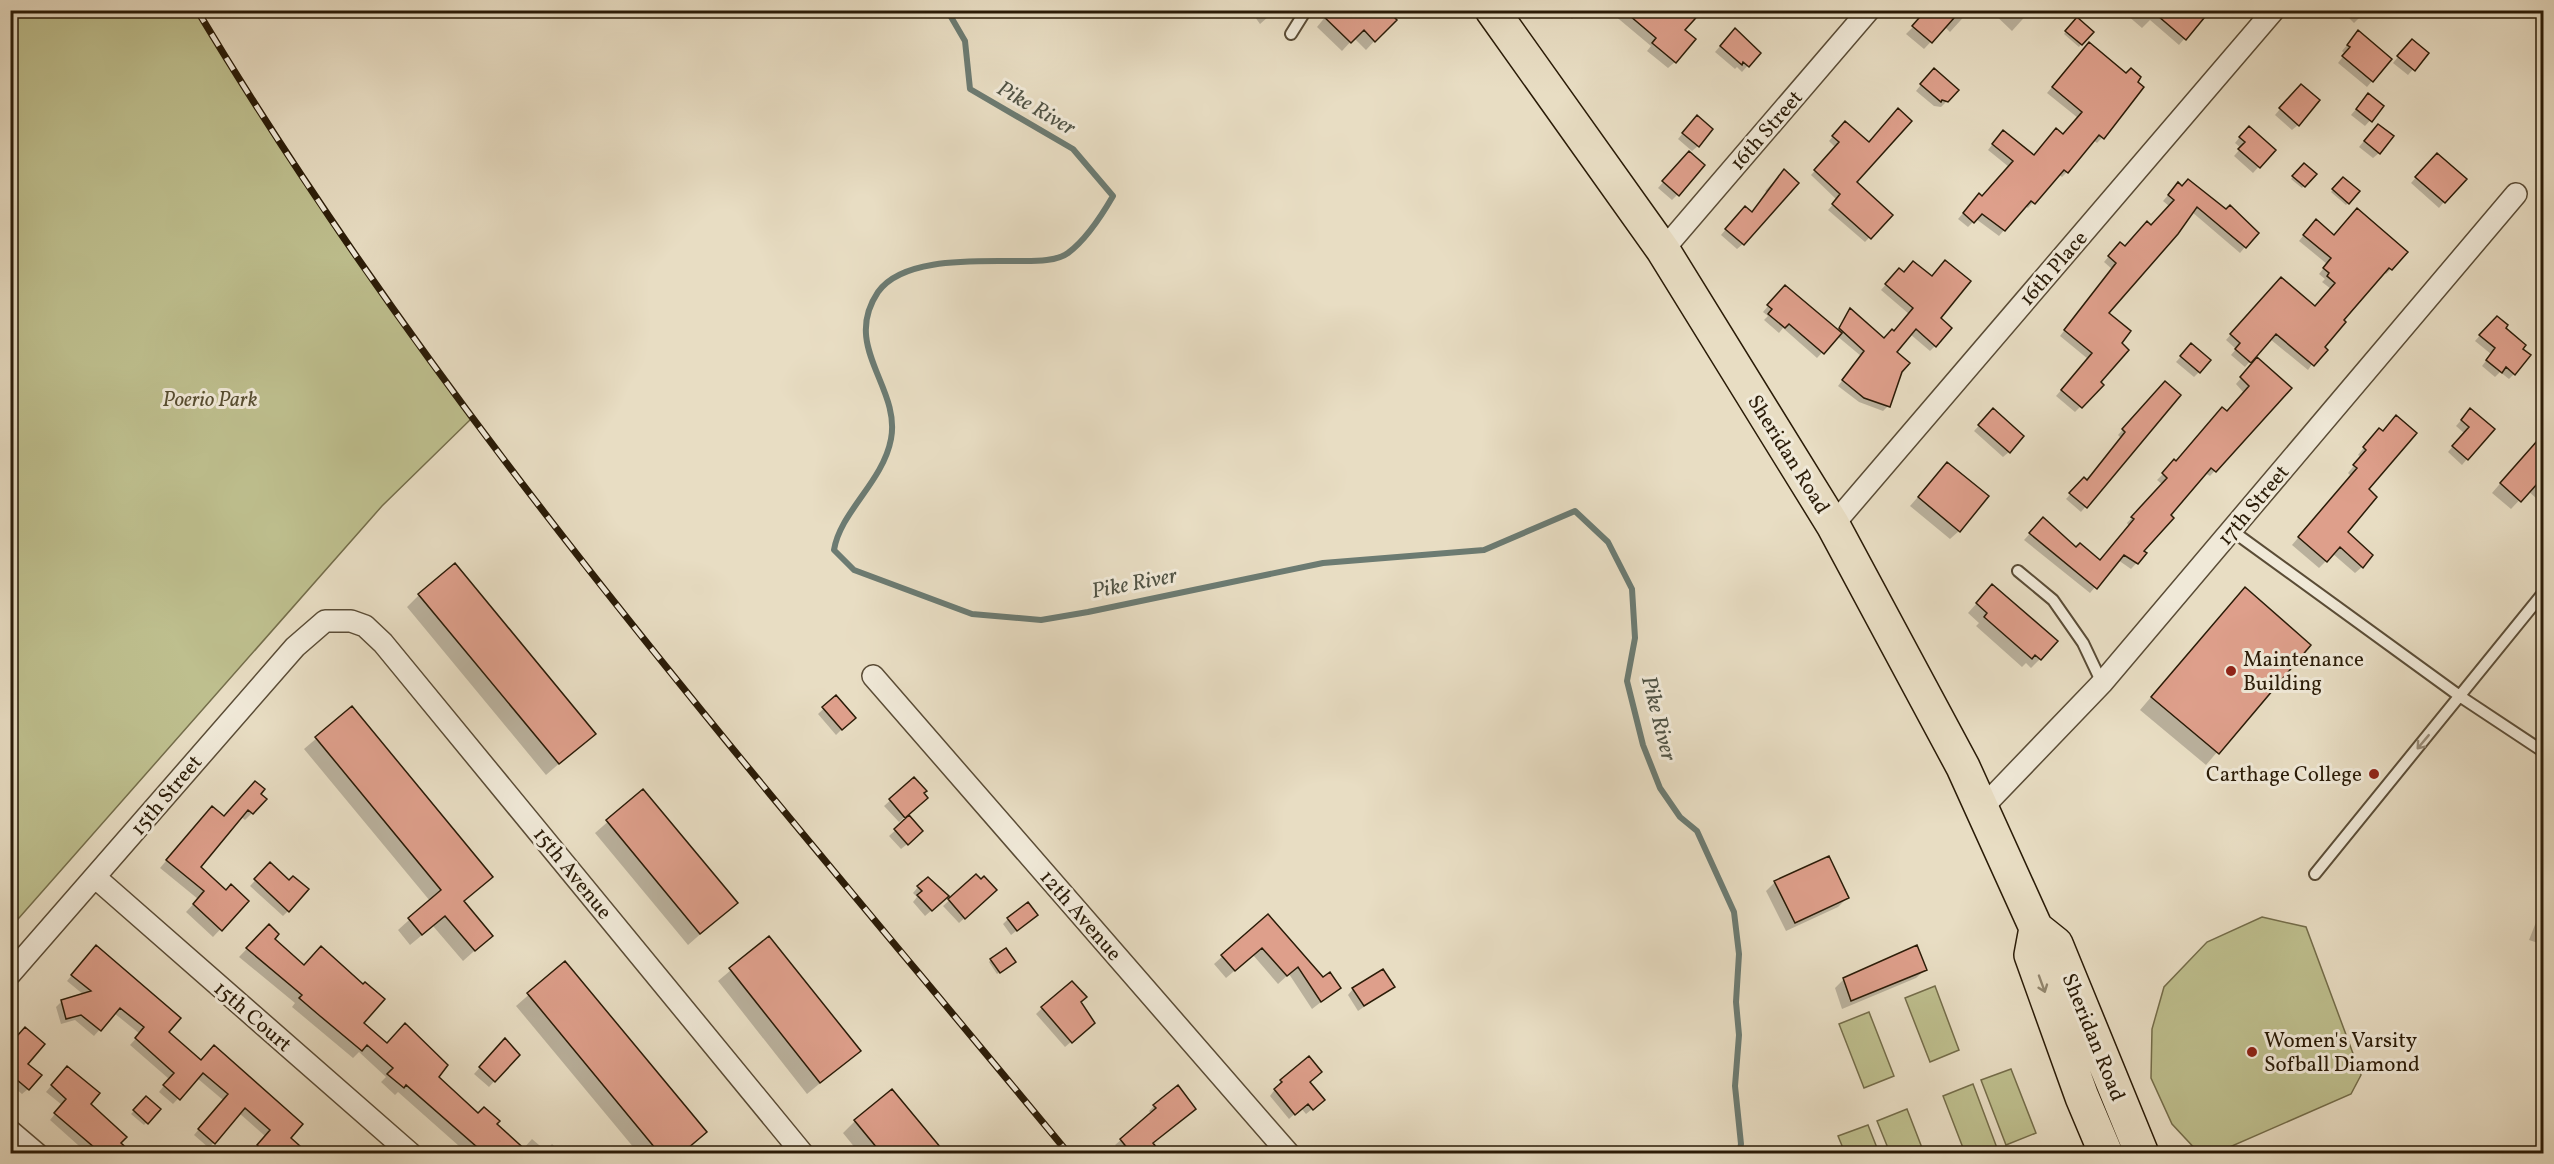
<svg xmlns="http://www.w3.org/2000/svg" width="2554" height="1164" font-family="Vollkorn,serif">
	<rect width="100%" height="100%" fill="#e8ddc3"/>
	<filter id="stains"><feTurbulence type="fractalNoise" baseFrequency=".00333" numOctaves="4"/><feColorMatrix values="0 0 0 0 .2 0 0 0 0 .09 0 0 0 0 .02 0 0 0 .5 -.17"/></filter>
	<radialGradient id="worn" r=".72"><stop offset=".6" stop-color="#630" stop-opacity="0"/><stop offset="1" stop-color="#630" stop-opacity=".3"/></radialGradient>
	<path fill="#bebf8e" stroke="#746d4a" stroke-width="1.5" d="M10,11H197L337,233L471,419L382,506L11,927Z
		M2262,917L2306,927L2361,1075L2351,1094L2216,1153H2199L2172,1124L2151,1078L2152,1029L2164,987L2207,942Z
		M1935,986L1959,1050L1930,1062L1905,998Z
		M1869,1012L1894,1076L1864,1088L1839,1024Z
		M2011,1069L2036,1133L2006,1145L1981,1080Z
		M1973,1084L1997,1148L1984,1153H1965L1943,1096Z
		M1907,1109L1924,1153H1890L1877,1121Z
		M1868,1125L1879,1153H1845L1838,1136Z"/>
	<path fill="#0003" d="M1250,10H1276L1260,24Z
		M1331,10L1394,20L1366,50L1354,38L1342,51L1317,27Z
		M1563,10H1581L1572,19Z
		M1608,10H1700L1683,30L1675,62L1668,68L1647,51L1651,46Z
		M1930,10H1970L1950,32L1945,27L1924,49L1906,34Z
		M1990,10H2031L2012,31Z
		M2131,10H2209L2179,45L2150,20L2142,28L2127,15Z
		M2341,10H2373L2368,15L2365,12L2354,23Z
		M2077,19L2092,32L2079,47L2064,34Z
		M1729,36L1759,53L1742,72L1737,67L1735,69L1715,52Z
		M2353,38L2372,81L2367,87L2338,63L2345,54L2342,51Z
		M2407,46L2427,53L2408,75L2393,63Z
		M2084,49L2117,122L2097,143L2093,140L2067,172L2062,177L2058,174L2028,208L2025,206L1999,236L1976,219L1968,227L1958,219L1973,201L1982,198L2009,167L1988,150L1998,137L2033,157L2063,136L2078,118L2047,93Z
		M1928,76L1947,101L1941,107L1934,106L1916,91Z
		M2295,91L2298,125L2292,130L2275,115Z
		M2363,101L2382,107L2365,126L2351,115Z
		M1691,123L1698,146L1692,151L1678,139Z
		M1841,127L1855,182L1891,215L1865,242L1828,210L1837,200L1811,175L1836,148L1829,141Z
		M2372,131L2379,153L2373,158L2359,147Z
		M2243,133L2274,150L2253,173L2234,156L2241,148L2235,143Z
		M1684,159L1677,195L1672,200L1658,188Z
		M2431,160L2444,202L2439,208L2411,183Z
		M2304,165L2314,174L2302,188L2291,179Z
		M1784,171L1743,244L1737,249L1721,235L1739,214H1751L1768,193L1765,191Z
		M2343,179L2358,192L2346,205L2331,192Z
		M2178,184L2245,247L2240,253L2192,212L2107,313L2120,343L2099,382L2102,385L2075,412L2056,396L2088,359L2060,336L2112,269L2104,262L2115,249L2125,248L2151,227L2169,206L2163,201Z
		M2311,226L2391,269L2386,274L2384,272L2342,320L2308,370L2270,339L2245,367L2231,355L2236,349L2226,340L2276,284L2315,308L2331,289L2322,282L2325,279L2319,274L2327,264L2299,241Z
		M1894,275L1939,319L1935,346L1930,351L1910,334L1894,352L1900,372L1888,406L1883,411L1859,402L1838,386L1861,356L1837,336L1817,358L1783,328L1779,333L1764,320L1768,316L1763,312L1779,293L1837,331L1850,311L1884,340L1909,314L1881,290Z
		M2491,323L2504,328L2514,374L2509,379L2500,372L2495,377L2482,366L2491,354L2475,341Z
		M2186,351L2199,372L2194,377L2176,362Z
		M2252,365L2290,388L2210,476L2205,473L2142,551L2145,554L2131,569L2118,560L2090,593L2024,540L2043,519L2076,549L2099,562L2129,526L2127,523L2163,485L2157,480L2244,393L2236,384Z
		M2160,388L2179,395L2081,512L2066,499L2084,479L2086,481L2121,438L2118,435Z
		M2470,410L2467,459L2462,465L2448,452L2464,433L2456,426Z
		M1988,416L2009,452L2003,457L1974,431Z
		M2396,417L2367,489L2345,533L2362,567L2355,573L2333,554L2319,568L2292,545L2351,476L2348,473L2361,457L2358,455L2373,436L2382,432Z
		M2544,449V505L2528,491L2511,509L2492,493L2528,451Z
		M1947,464L1959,531L1950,539L1910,506Z
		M419,595L593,734L546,775L407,607Z
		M1984,595L2040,659L2031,668L2026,663L2022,667L1976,626L1979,623L1968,613Z
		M2233,601L2309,645L2206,765L2140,710Z
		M836,697L848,723L836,735L818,714Z
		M352,708L491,877L463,902L491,936L463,961L433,926L410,945L398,930L430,901L304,749Z
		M914,779L921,803L899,822L884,806Z
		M263,790L252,813L245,820L241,817L199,867L226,892L247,901L213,937L186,912L198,899L160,868L205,815L224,817Z
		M643,791L736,903L688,945L595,833Z
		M909,818L916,837L901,849L889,836Z
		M270,864L288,911L283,916L250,886Z
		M976,876L989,896L959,923L943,906Z
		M1775,882L1847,898L1838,907L1786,931L1766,891Z
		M918,887L941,902L925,916L913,902L917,897L913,893Z
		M2544,902V945L2529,940Z
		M1036,915L1011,935L1003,924L1008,919Z
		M1267,916L1322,979L1339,988L1312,1009L1289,974L1278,984L1253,955L1226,978L1214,964Z
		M261,934L273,939L386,1044L437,1078L523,1149L532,1139L546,1151L552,1144L562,1154H468L398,1092L395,1095L381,1082L386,1077L359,1052L353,1058L292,1007L295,1003L239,957Z
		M769,938L859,1051L807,1094L718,981Z
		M90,953L166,1032L306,1154H255L252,1151L265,1136L239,1113L209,1148L194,1135L223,1100L197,1078L173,1104L159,1092L169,1079L130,1045L140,1034L114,1013L94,1036L75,1020L61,1024L56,1007L62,1001L84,995L67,981Z
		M991,960L1011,964L997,974L989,962Z
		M565,963L705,1132L681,1154H639L516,1006Z
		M1925,970L1916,978L1842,1009L1835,988L1844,979Z
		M1393,987L1358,1011L1348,995L1353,989Z
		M1079,1002L1087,1028L1065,1047L1036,1014L1042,1008Z
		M10,1045L28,1089L22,1094L10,1084Z
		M500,1045L518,1055L489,1087L474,1074Z
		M61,1074L119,1144L131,1154H88L50,1120L62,1105L46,1092Z
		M1281,1081L1309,1083L1317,1105L1306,1114L1301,1108L1289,1119L1270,1096Z
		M1178,1087L1152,1143L1151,1154H1122L1115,1145L1151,1114L1149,1111L1154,1106Z
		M146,1098L159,1109L144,1125L131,1114Z
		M855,1121L944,1154H860L843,1133Z
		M327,1147L334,1154H320Z"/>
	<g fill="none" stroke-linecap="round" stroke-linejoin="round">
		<path stroke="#6c7b72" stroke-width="6" d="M947,10L965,41L970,89L1073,149L1113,196C1102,215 1087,239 1068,253C1057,261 1037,261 1024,261C984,262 904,255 878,292C841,347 901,387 891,439C883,482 840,512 834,550L854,570L972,614L1041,620L1088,612L1323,563L1484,550L1575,511L1608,542L1632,589L1635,638L1627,681L1643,745L1660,788L1680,817L1697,831L1734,912L1739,954L1736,1002L1739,1035L1735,1086L1741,1144L1739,1154"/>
	</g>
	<path fill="#de9f8b" stroke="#2a1b07" stroke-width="1.5" d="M1317,10H1387L1397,20L1375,42L1364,30L1351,43Z
		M1623,10H1703L1685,30L1696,39L1676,63L1652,43L1656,38Z
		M1926,10H1961L1932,43L1912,26Z
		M2151,10H2195L2204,18L2186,40Z
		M2077,17L2094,32L2082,45L2065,31Z
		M1735,28L1761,53L1749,67L1743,62L1742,65L1720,46Z
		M2358,30L2392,59L2373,82L2342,56L2350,47L2347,45Z
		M2412,39L2429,53L2415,71L2397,56Z
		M2089,42L2126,73L2131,68L2141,77L2138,82L2144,87L2104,139L2099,135L2068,173L2064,170L2035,204L2031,201L2005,231L1982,214L1974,223L1963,213L1979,193L1982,196L2013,161L1992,144L2003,130L2034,155L2056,128L2063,134L2082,112L2052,87Z
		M1934,68L1959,90L1948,102L1942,100L1941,102L1920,84Z
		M2301,84L2320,100L2299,126L2279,108Z
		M2368,93L2384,106L2372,122L2356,109Z
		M1898,108L1912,121L1857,182L1893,215L1871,239L1832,204L1840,194L1814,170L1839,142L1832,136L1845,121L1869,142Z
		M1697,115L1713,129L1699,147L1682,133Z
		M2378,124L2394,136L2380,154L2364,141Z
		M2249,126L2276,150L2260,168L2238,149L2245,142L2239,137Z
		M1689,151L1705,165L1679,196L1662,181Z
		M2437,153L2467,179L2445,203L2415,177Z
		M2304,163L2317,174L2305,187L2292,176Z
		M1784,169L1799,183L1744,245L1725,229L1745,206L1752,212Z
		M2343,177L2360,191L2349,204L2332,189Z
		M2188,179L2226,209L2230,205L2259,233L2246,248L2197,207L2178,234L2109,313L2131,331L2122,343L2129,350L2101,382L2104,385L2082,408L2061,390L2092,353L2064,330L2116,263L2108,256L2120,242L2125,246L2147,221L2151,225L2174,200L2168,195L2178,182L2182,186Z
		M2357,208L2408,252L2392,270L2389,268L2344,320L2346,322L2325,347L2328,350L2314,366L2276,334L2251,363L2235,349L2240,343L2230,334L2281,277L2315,306L2335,283L2327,276L2329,273L2323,268L2331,258L2303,235L2316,219L2334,235Z
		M1945,260L1971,281L1941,318L1952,328L1936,347L1916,329L1897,352L1910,363L1902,372L1890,407L1864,398L1842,380L1864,351L1839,328L1850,308L1884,338L1892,329L1894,331L1913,308L1885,284L1899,268L1904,272L1913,261L1932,276Z
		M1785,285L1842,333L1824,354L1789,324L1785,328L1768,314L1772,309L1767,305Z
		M2497,316L2508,325L2506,328L2526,345L2523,349L2531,355L2515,375L2506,367L2502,373L2486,360L2495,348L2479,335Z
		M2191,343L2211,360L2200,373L2180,356Z
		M2257,357L2292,388L2216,472L2211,468L2171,515L2174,518L2144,551L2147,553L2138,564L2124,555L2097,589L2029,533L2043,517L2076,547L2080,543L2100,560L2134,519L2131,517L2167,478L2162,473L2174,459L2176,461L2222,407L2227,411L2249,386L2240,377Z
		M2165,381L2181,395L2087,508L2069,493L2084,477L2087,480L2125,432L2122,429Z
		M1993,408L2024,436L2010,453L1978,425Z
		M2470,408L2495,429L2468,460L2452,446L2469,427L2461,420Z
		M2396,415L2417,433L2369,489L2377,497L2348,532L2373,555L2363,568L2340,547L2327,562L2298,537L2357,468L2353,465L2366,450L2363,447L2379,428L2383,431Z
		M2544,433V476L2521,502L2500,483Z
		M1947,462L1989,496L1960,532L1918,497Z
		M455,563L596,734L559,764L418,594Z
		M1992,584L2058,641L2041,660L2035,655L2032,659L1984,617L1987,613L1976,603Z
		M2245,587L2311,645L2219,754L2151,697Z
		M836,695L856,718L842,730L822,707Z
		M352,706L493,877L464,901L493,936L475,951L445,916L422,935L408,918L441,890L315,737Z
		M914,777L927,791L924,793L928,798L905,818L889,799Z
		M255,781L265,789L261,794L267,799L253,814L248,810L201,867L226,890L231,884L249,901L222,931L193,904L204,891L166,860L212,806L224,816Z
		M643,789L738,903L700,934L606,820Z
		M909,815L923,831L908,845L894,829Z
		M1829,856L1849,898L1795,923L1774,881Z
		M270,862L289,880L293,876L309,889L289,912L254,879Z
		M976,874L981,879L984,876L997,890L965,919L948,899Z
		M928,877L949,896L932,911L917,895L922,891L917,886Z
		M1028,902L1038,915L1017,931L1007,918Z
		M1268,914L1323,977L1330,972L1341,988L1321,1002L1298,967L1287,976L1262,948L1235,971L1221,955Z
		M269,924L279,934L275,939L304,965L321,946L363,984L365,982L385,999L364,1023L387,1043L405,1023L448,1065L439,1077L478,1113L484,1107L500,1121L497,1124L530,1154H485L406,1085L404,1088L387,1074L393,1068L367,1045L362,1051L320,1016L299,998L302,995L246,948Z
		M769,936L861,1051L820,1083L729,968Z
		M96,945L181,1018L169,1032L201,1060L214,1045L303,1124L291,1138L309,1154H267L257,1145L270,1130L245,1108L215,1144L198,1129L228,1094L203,1073L180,1100L163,1085L174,1073L135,1038L144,1027L120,1008L101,1031L81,1015L66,1019L61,1000L91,991L71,975Z
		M1917,945L1927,970L1851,1001L1843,978Z
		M1006,948L1016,962L1000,973L990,959Z
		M565,961L707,1132L681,1154H660L527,993Z
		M1383,969L1395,987L1364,1006L1352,988Z
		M1072,981L1087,997L1081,1002L1095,1023L1072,1043L1041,1007Z
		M25,1027L45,1044L28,1064L42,1075L29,1090L10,1074V1044Z
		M505,1038L520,1055L495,1082L479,1067Z
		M1309,1056L1322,1072L1310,1082L1325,1100L1313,1110L1308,1104L1295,1115L1274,1089L1282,1082L1280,1080Z
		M67,1066L100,1093L91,1104L127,1137L121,1143L133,1154H102L54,1113L66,1099L51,1085Z
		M1178,1085L1196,1109L1153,1143L1162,1154H1132L1120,1139L1156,1108L1153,1105Z
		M892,1089L946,1154H882L854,1120Z
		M146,1096L161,1109L148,1124L133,1110Z"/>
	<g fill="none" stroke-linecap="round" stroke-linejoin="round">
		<g stroke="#5a4c36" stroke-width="14">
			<path id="service" d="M1291,34L1306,10
				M2231,530L2461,697L2544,752
				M2018,571L2053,600L2083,643L2102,683
				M2315,874L2544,592"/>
		</g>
		<g stroke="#5a4c36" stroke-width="24">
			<path id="minor" d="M1663,250L1869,10
				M1833,525L2274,10
				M873,676L1289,1154
				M1982,808L2102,683L2516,194
				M96,878L411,1154
				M10,974L295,647L325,621H351L365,626L383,643L803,1154
				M10,1131L37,1154"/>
		</g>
		<g stroke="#2a1b07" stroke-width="36">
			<path id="primary" d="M1492,10L1663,250L1833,525L1963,767L2036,928L2056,944L2142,1154
				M2036,928L2031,955L2082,1097L2106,1154"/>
		</g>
		<use href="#service" stroke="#f0e9d8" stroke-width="10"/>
		<use href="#minor" stroke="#f0e9d8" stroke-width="21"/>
		<use href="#primary" stroke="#e8ddc3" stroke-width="33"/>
		<g stroke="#2a1b07" stroke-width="7">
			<path id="rail" d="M197,10C444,423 764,784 1069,1154"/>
		</g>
		<use href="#rail" stroke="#f0e9d8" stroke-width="4.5" stroke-dasharray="14" stroke-linecap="butt"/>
	</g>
	<defs><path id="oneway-shaft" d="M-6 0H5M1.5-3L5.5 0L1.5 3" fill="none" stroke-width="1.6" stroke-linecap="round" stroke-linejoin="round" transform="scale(1.5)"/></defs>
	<use stroke="#978c7a" href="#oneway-shaft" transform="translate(2423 742) rotate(130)"/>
	<use stroke="#92866e" href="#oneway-shaft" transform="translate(2042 984) rotate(70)"/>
	<g fill="#8f2418" stroke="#f0e9d8" stroke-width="2">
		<circle cx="2231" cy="671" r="6"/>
		<circle cx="2374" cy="774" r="6"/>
		<circle cx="2252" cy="1052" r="6"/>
	</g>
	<g text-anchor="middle" stroke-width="6" stroke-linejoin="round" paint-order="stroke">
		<g font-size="21" fill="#2a1b07" stroke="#f0e9d8">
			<text transform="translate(1766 130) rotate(-49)" y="7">16th Street</text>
			<text transform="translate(2053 268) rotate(-49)" y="7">16th Place</text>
			<text transform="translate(1789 454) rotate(58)" y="7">Sheridan Road</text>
			<text transform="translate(2253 505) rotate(-50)" y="7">17th Street</text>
			<text transform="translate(166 795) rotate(-50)" y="7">15th Street</text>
			<text transform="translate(573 873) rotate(51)" y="7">15th Avenue</text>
			<text transform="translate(1081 915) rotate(49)" y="7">12th Avenue</text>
			<text transform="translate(253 1016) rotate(41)" y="7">15th Court</text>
			<text transform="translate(2094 1037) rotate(68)" y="7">Sheridan Road</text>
		</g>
		<g font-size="21" font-style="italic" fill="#564c30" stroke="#f0e9d8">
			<text x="210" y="406">Poerio Park</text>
		</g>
		<g font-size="21" fill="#2a1b07" stroke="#f0e9d8" text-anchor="start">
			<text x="2243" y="666">Maintenance<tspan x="2243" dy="24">Building</tspan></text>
			<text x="2362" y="781" text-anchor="end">Carthage College</text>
			<text x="2264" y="1047">Women's Varsity<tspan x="2264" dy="24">Sofball Diamond</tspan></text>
		</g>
		<g font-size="22" font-style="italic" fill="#505345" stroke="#f0e9d8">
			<text transform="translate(1037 107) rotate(30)" y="8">Pike River</text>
			<text transform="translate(1134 582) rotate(-11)" y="8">Pike River</text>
			<text transform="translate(1660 718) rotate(76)" y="8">Pike River</text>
		</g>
	</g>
	<rect width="2554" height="1164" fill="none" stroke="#e8ddc3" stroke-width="36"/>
	<rect x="12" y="12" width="2530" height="1140" fill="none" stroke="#2a1b07" stroke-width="3"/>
	<rect x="18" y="18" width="2518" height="1128" fill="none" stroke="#2a1b07" stroke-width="1.5"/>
	<rect width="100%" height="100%" filter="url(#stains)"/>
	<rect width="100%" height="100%" fill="url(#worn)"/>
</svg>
